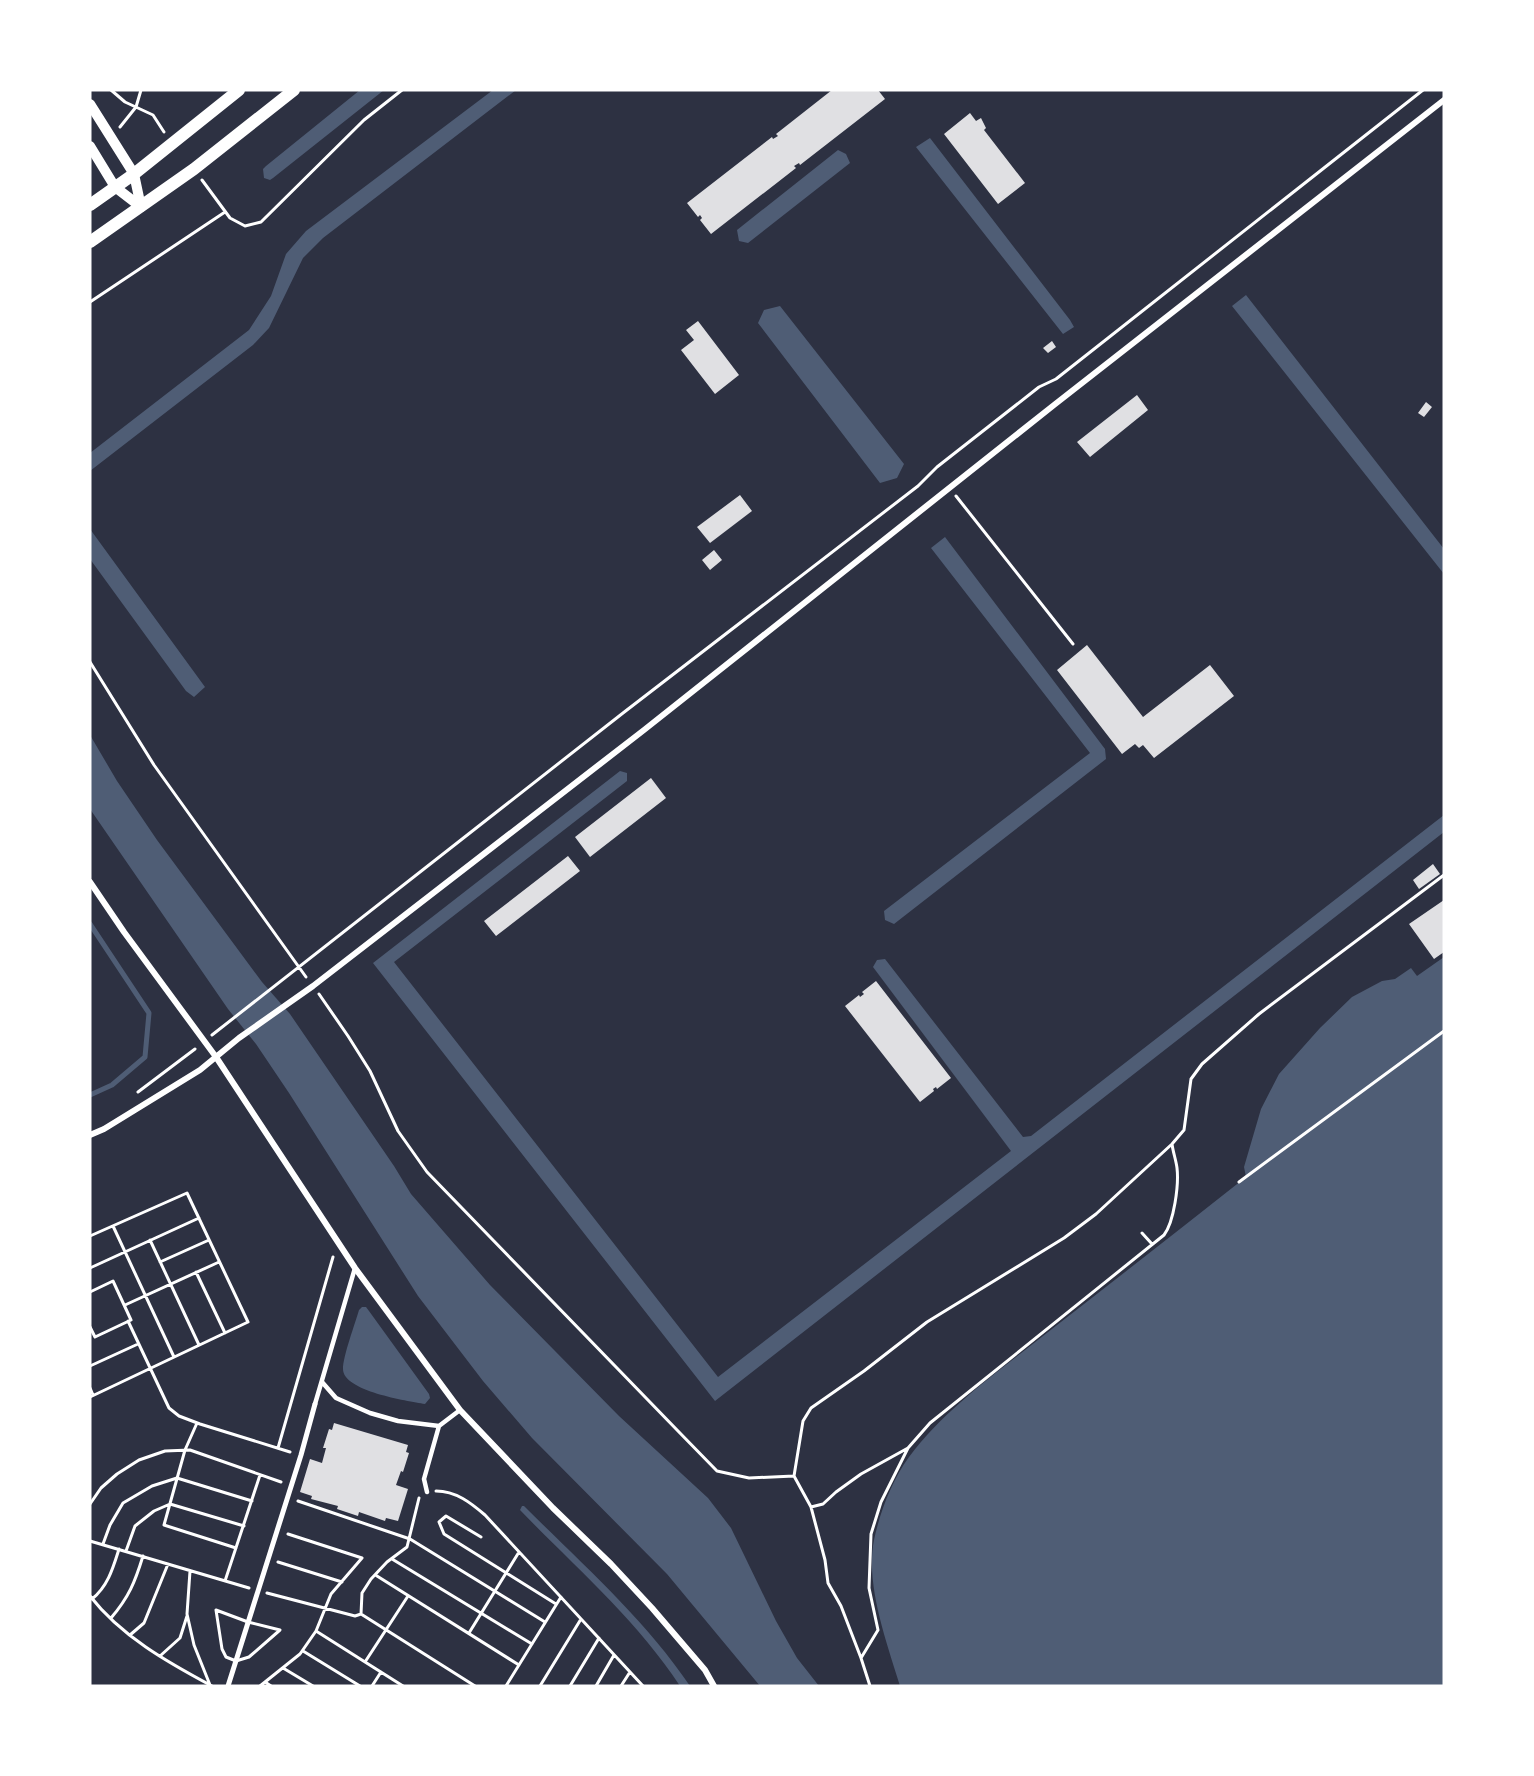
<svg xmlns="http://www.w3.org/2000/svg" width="1534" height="1776" font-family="'IBM Plex Sans',sans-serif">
	<rect width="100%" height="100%" fill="#2d3142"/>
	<path fill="#4f5d75" d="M360,90H384L273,178L270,180L264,178L263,169L266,166Z
		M493,90H516L323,238L303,258L269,328L253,345L90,471V453L249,330L271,296L286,254L306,231Z
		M930,138L1070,320L1074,327L1063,334L916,147Z
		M838,150L846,154L850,163L748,243L739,241L737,230Z
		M1246,295L1444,549V574L1232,306Z
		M780,306L904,464L897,478L880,483L758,323L764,310Z
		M90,529L205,687L194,697L186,691L90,559Z
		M945,537L1105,749L1106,759L894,924L885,920L884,911L1090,753L931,548Z
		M90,735L117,781L157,840L262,982L290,1014L394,1166L411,1194L490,1285L619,1416L708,1498L731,1528L776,1621L797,1658L819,1686H760L667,1574L532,1438L483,1381L418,1296L289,1093L256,1044L228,1009L90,809Z
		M620,771L627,773V781L394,962L718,1377L1011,1151L873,967L877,960L885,959L1023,1137L1031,1136L1444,815V832L715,1401L373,963Z
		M1444,957V1686H900C887,1643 865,1585 874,1540C880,1512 892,1480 909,1457C945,1409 996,1373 1043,1336C1111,1283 1179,1230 1246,1177L1244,1167L1261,1109L1279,1074L1320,1028L1352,997L1382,981L1395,979L1411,968L1417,976Z
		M362,1307H366L369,1311L429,1394L430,1398L425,1404C407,1401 343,1391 343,1369C343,1356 355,1324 359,1310Z
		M522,1506H524C582,1564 644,1618 690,1686H680C636,1619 575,1567 520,1510Z"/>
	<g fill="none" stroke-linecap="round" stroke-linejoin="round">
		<path stroke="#4f5d75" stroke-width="5" d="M90,924L149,1013L145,1057L112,1085L90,1095"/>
	</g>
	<path fill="#e0e0e3" d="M832,90H878L885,99L800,165L799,163L794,166L796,168L711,234L700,220L702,218L700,215L698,217L687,203L772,137L773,139L778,136L776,134Z
		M970,113L976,121L981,118L986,128L984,130L1025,183L998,204L944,134Z
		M698,321L739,375L715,394L681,350L694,340L686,330Z
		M1052,341L1056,347L1048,353L1043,348Z
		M1137,395L1148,410L1090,457L1077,442Z
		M1426,402L1432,407L1424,417L1418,413Z
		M740,495L752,511L710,543L697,527Z
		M714,550L722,560L710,570L702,560Z
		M1087,645L1143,717L1210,665L1234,696L1154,758L1143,745L1139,748L1135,744L1122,754L1057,670Z
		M651,778L666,798L590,857L575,837Z
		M568,856L580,871L496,936L484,921Z
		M1433,864L1440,874L1419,889L1413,880Z
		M1444,900V952L1434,959L1409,924Z
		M876,981L951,1078L937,1089L936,1087L933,1089L934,1091L920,1102L845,1006L859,995L860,997L864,994L862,992Z
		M334,1423L408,1445L406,1452L409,1453L403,1472L401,1471L396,1485L408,1489L398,1521L386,1518L385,1521L359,1512L358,1516L337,1509L338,1506L311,1499L312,1496L300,1492L310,1459L322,1463L326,1448H323L329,1429L332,1430Z"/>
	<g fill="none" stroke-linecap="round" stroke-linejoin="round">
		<path stroke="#fff" stroke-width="3" d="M111,90L125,102L153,115L164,132
			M120,127L136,107L141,90
			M202,180L230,218L245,226L261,222L364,120L402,90
			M90,302L225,212
			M956,496L1073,644
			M90,662L154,765L306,977
			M319,994L348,1036L370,1071L398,1131L427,1172L678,1431L717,1471L749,1478L794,1476
			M212,1035L623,713L918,486L937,467L1039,387L1056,379L1423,90
			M138,1092L195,1049
			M1239,1182L1444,1031
			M113,1226L174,1357
			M1142,1233L1152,1244
			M90,1236L187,1193L248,1322L90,1397
			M150,1240L199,1345
			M160,1262L209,1240
			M90,1268L199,1218
			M196,1272L225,1333
			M90,1292L113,1281L131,1320L95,1337L90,1327
			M125,1305L219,1262
			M128,1321L169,1408L179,1416L200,1424L290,1452
			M90,1366L138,1344
			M90,1388L93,1395
			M197,1423L185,1450L164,1525L236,1548
			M278,1448L333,1257
			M436,1491C456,1491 471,1503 485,1515L643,1686
			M419,1498L407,1547L387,1562L371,1579L362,1593L361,1614L475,1686
			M298,1501L410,1539L545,1622
			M90,1504L101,1488L117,1474L139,1460L165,1451L190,1450L281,1482
			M811,1507L823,1504L836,1492L861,1474L908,1448L930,1423L1164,1235C1174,1222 1179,1185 1177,1168C1176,1160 1173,1152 1172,1144
			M481,1537L446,1516L439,1522L444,1534L556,1604
			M90,1541L249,1588
			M103,1544L110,1525L123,1503L152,1486L177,1478L252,1501
			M126,1551L135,1526L154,1511L170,1504L244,1526
			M392,1559L532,1644
			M278,1562L342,1582
			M190,1571L187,1614L194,1645L210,1685
			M377,1576L519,1665
			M225,1581L260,1475
			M267,1593L355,1616L361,1614
			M90,1596C121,1636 167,1662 212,1686
			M92,1599C108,1586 113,1568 119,1549
			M216,1610L248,1622L280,1630L249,1657L236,1661L226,1657L222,1649Z
			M111,1618C129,1597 135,1582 143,1556
			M316,1631L403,1686
			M469,1633L519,1552
			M130,1635L144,1623L168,1564
			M303,1651L360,1686
			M160,1656L180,1638L187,1616
			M861,1658L878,1630L869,1588L871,1534L881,1502L908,1448
			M365,1662L408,1596
			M283,1668L313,1686
			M265,1682L271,1686
			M260,1686L300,1654L316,1631L331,1594L362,1558L288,1534
			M372,1686L381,1672
			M506,1686L561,1597
			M540,1686L581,1619
			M570,1686L599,1638
			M596,1686L614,1655
			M621,1686L630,1672
			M870,1686L861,1658L841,1606L828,1583L825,1560L811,1507L794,1476L803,1421L811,1408L864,1371L927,1322L1064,1238L1096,1214L1172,1144L1184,1130L1191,1079L1202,1064L1259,1014L1444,875"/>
		<path stroke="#fff" stroke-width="4.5" d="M322,1382L336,1398L370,1413L398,1421L439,1426L460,1410
			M315,1404L355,1268
			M427,1492L424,1479L439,1426"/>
		<path stroke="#fff" stroke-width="5" d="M228,1686L301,1455L315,1404"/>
		<path stroke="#fff" stroke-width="6" d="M90,882L124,932L216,1057L355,1268L460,1410L553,1508L611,1564L652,1608L705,1670L714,1686
			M90,1135L104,1129L200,1070L239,1038L313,986L644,730L1054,405L1444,100"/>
		<path stroke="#fff" stroke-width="10" d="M90,104L134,174L141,207
			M90,146L115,187L141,207"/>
		<path stroke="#fff" stroke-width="12" d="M90,205L134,174L239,90
			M90,242L194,169L294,90"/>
	</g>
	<rect width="1534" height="1776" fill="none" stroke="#ffffff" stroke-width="183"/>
</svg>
